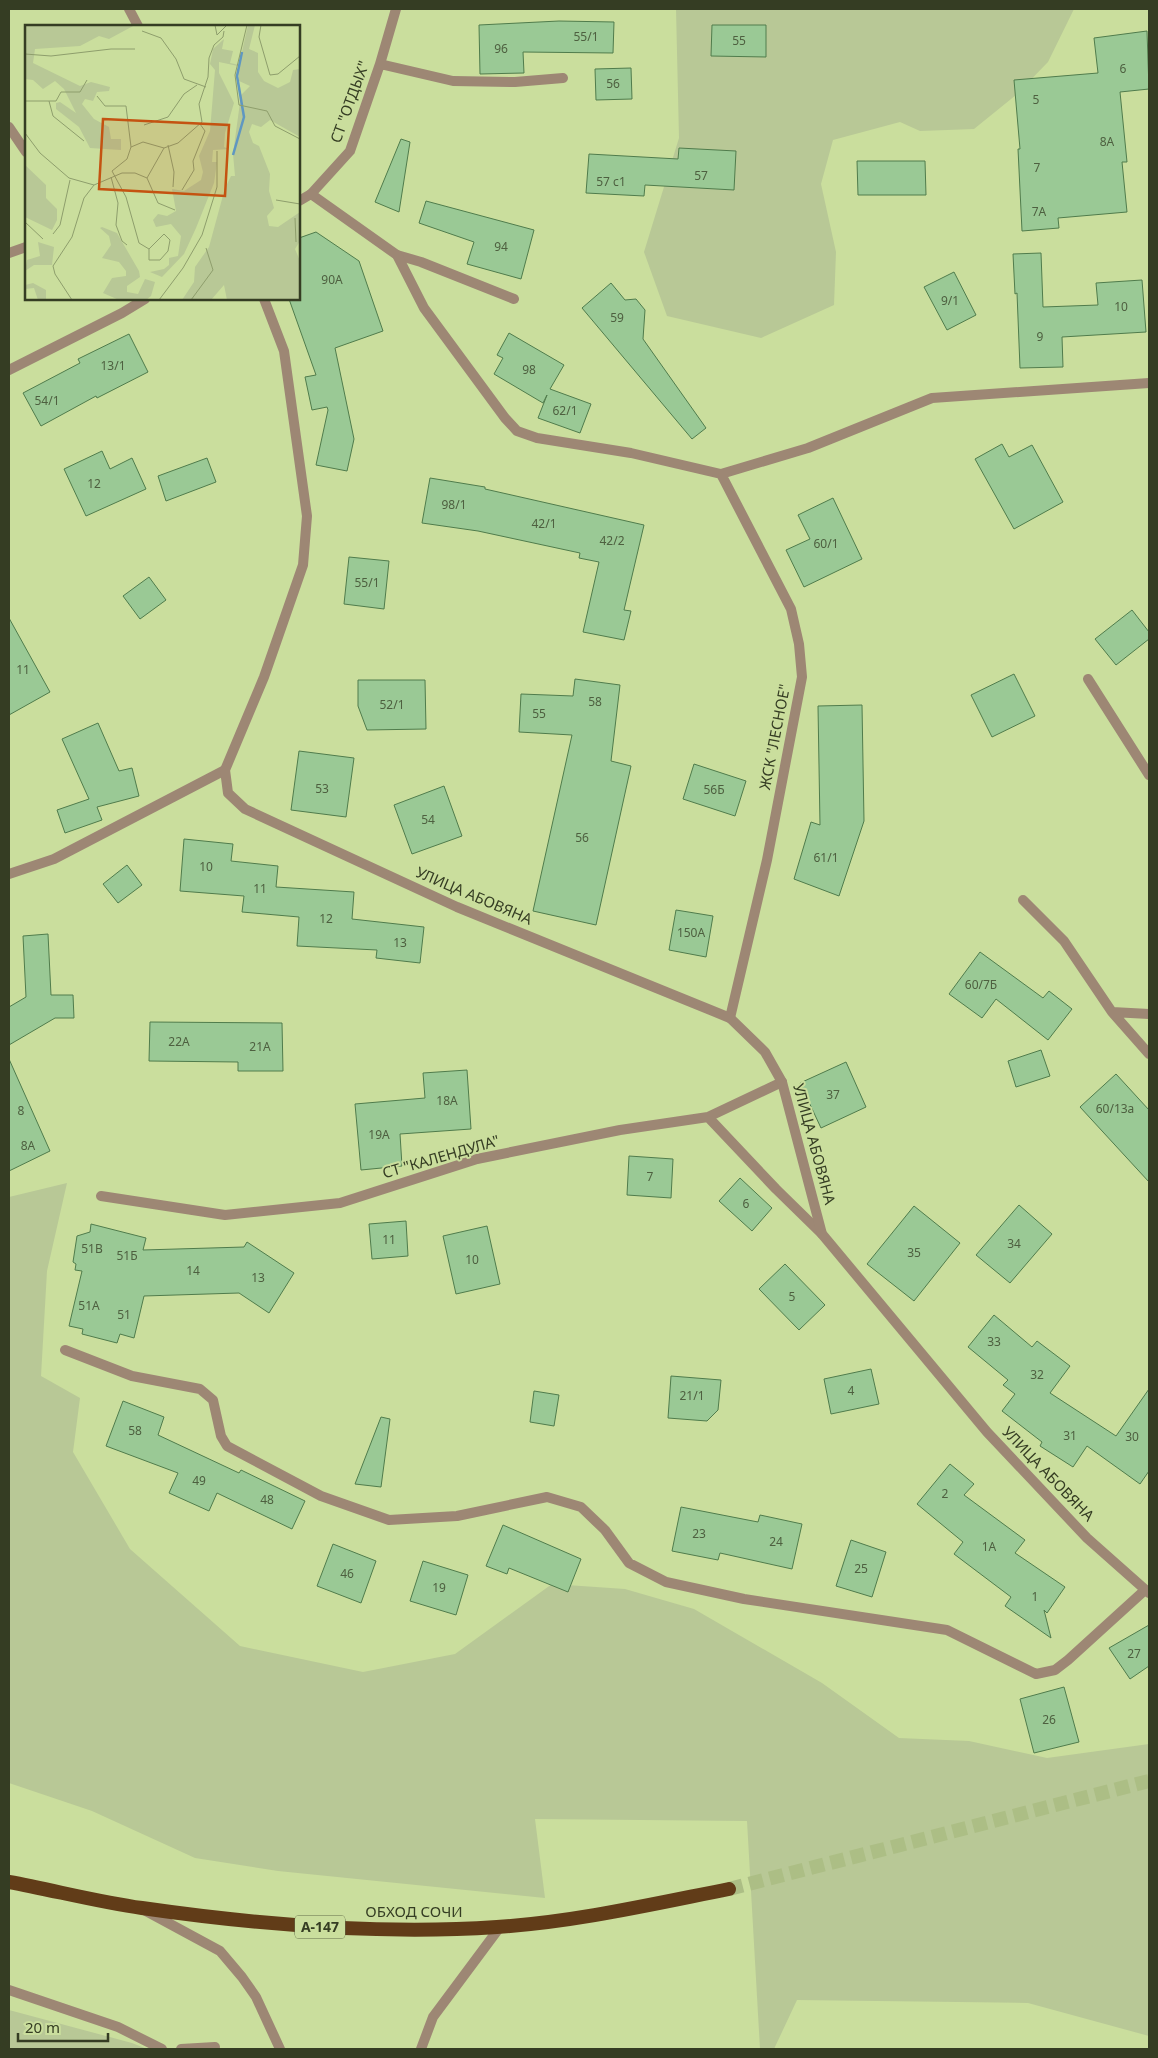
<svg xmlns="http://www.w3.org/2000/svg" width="1158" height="2058" font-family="'Noto Sans',sans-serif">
	<rect width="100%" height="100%" fill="#cade9d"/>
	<path fill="#b8c896" d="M676,9H1074L1048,62L1016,95L974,129L920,131L900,122L833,140L821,184L836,252L834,305L761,338L667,316L644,252L679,138Z
		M67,1183L47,1271L41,1376L80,1398L73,1452L130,1549L240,1646L363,1672L455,1654L552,1584L625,1589L694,1609L822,1683L899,1738L969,1741L1047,1758L1149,1744V2036L1028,2003L797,2000L774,2049H760L747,1821L535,1819L545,1898L278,1871L195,1858L92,1811L9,1783V1197Z
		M9,2010L132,2043L147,2049H9Z"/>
	<path fill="#9ac995" stroke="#507c4c" d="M559,21L614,22L613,53L523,52L524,73L480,74L479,25Z
		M712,25H766V57L711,56Z
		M1147,31L1149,89L1120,92L1127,162H1122L1127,212L1058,218L1059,228L1022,231L1018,149H1020L1014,80L1098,73L1094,38Z
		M631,68L632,99L596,100L595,69Z
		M401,139L410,142L399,212L375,202Z
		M679,148L736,151L734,190L645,185L644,196L586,193L589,154L678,159Z
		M857,161H925L926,195H858Z
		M426,201L534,230L521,279L467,264L474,242L419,223Z
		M316,232L359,261L383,331L335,348L354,439L347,471L316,465L328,410L327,407L312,410L305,377L316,375L289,299H299V238Z
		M1041,253L1043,307L1098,305L1096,283L1142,280L1146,332L1062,337L1063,367L1020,368L1017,293L1015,294L1013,254Z
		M954,272L976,315L947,330L924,287Z
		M611,283L625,300L636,299L645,310L643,339L706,428L692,439L582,308Z
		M509,333L564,365L550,389L591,404L580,433L538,418L547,395L543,403L494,374L503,358L497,355Z
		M129,334L148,372L97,398L96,396L41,426L23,393L80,363L78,359Z
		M1002,444L1009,457L1032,445L1063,502L1014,529L975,459Z
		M102,451L110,469L132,458L146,489L86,516L64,469Z
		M207,458L216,482L166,501L158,476Z
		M430,478L485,487V489L644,525L624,610L631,611L624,640L583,632L599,562L579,558L580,553L478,531L422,523Z
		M833,498L862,559L804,587L786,550L810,539L798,515Z
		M349,557L389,561L384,609L344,604Z
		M149,577L166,600L140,619L123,596Z
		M1132,610L1149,632V639L1116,665L1095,639Z
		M9,618L50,692L9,715Z
		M1014,674L1035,716L992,737L971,695Z
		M575,679L620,685L611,761L631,766L596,925L533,911L572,735L519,732L521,694L573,696Z
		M358,680H425L426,729L367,730L358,706Z
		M862,705L864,821L839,896L794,879L811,822L820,825L818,706Z
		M98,723L119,771L132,768L139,796L97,807L102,820L65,833L57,810L89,799L62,739Z
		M299,751L354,758L346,817L291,810Z
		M694,764L746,781L735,816L683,799Z
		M444,786L462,836L412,854L394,805Z
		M184,839L233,844L231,861L278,866L276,887L354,892L352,919L424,927L420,963L376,958L377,950L297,946L299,917L242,912L244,896L180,891Z
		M127,865L142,885L118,903L103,884Z
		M676,910L713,916L706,957L669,950Z
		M48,934L51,995H73L74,1018H55L9,1045V1007L26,997L23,936Z
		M980,952L1043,998L1049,991L1072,1009L1048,1040L996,999L982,1018L949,994Z
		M150,1022L282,1023L283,1071H238V1062L149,1061Z
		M1041,1050L1050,1076L1016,1087L1008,1061Z
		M9,1059L50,1151L9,1171Z
		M846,1062L866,1107L821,1128L800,1083Z
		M467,1070L471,1129L400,1134L402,1166L361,1170L355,1104L425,1098L423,1073Z
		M1116,1074L1149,1110V1182L1080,1107Z
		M629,1156L673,1159L671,1198L627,1195Z
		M740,1178L772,1208L752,1231L719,1201Z
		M1019,1205L1052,1234L1010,1283L976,1255Z
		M914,1206L960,1243L914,1301L867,1264Z
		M406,1221L408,1256L372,1259L369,1224Z
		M91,1224L146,1238L143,1250L244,1247L247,1242L294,1273L269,1313L239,1293L144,1296L134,1338L120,1334L117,1343L82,1334L83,1329L69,1326L82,1271L75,1270L76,1264L73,1262L77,1236L90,1232Z
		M487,1226L500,1284L456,1294L443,1236Z
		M785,1264L825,1305L799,1330L759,1289Z
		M994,1315L1032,1347L1037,1341L1070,1366L1050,1393L1116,1436L1149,1389V1471L1140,1484L1087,1446L1073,1467L1040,1446L1042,1442L1002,1411L1015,1394L1003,1385L1008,1380L968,1347Z
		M871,1369L879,1404L831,1414L824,1379Z
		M671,1376L721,1380L718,1410L707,1421L668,1418Z
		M534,1391L559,1395L554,1426L530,1422Z
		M123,1401L164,1417L158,1435L239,1473L241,1470L305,1501L292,1529L217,1493L209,1511L169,1493L178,1473L106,1446Z
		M381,1417L390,1419L381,1487L355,1484Z
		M950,1464L974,1484L964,1495L1025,1540L1015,1553L1065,1587L1047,1613L1044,1610L1051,1638L1005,1606L1011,1597L954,1554L963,1542L917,1504Z
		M681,1507L758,1522L760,1515L802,1524L792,1569L720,1553L718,1560L672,1551Z
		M503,1525L581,1559L568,1592L509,1568L507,1574L486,1566Z
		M851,1540L886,1552L872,1597L836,1586Z
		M333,1544L376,1561L361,1603L317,1586Z
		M423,1561L468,1575L456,1615L410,1601Z
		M1149,1625V1666L1130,1679L1109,1648Z
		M1064,1687L1079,1742L1034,1753L1020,1699Z"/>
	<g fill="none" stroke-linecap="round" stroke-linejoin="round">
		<path stroke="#acbe85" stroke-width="14" stroke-dasharray="14 7" stroke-linecap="butt" d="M729,1889L1149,1781"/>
		<path stroke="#9d8774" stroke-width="10" d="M380,64L453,81L515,82L563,78
			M9,127L26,152
			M311,194L350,151L380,64L396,9
			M397,255L421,262L514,299
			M1023,900L1064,941L1112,1012L1149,1014
			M1112,1012L1149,1054
			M146,1911L220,1951L242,1977L256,1997L280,2049
			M9,1990L118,2027L162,2049
			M181,2049L215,2047
			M421,2049L433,2017L500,1927"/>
		<path stroke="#9d8774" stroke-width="10" d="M299,201L311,194L397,255L424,308L505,418L517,431L537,438L631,453L721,474L808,448L932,398L1149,383
			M9,253L26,247
			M9,370L122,313L145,299
			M721,474L791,609L799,644L802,677L767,860L730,1018
			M1088,679L1149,775
			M9,874L54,859L225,770
			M708,1117L776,1189L822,1234
			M101,1196L225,1215L340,1203L477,1159L620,1130L708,1117L782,1082
			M65,1350L132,1376L200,1389L213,1400L221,1436L227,1446L321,1496L389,1520L457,1516L547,1497L581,1507L605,1530L629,1563L666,1582L744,1599L947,1630L1036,1674L1055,1670L1068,1660L1145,1590"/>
		<path stroke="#9d8774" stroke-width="10" d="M129,9L138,26
			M264,299L284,351L307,516L303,565L264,677L225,770L228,793L245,809L457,907L730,1018L765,1052L782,1082L822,1234L987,1432L1087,1538L1149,1593"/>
		<path stroke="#613c18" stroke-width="14" d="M9,1882C53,1890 98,1902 142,1908C260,1925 379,1935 497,1927C575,1922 653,1904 729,1889"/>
	</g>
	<g text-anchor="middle" stroke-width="4" stroke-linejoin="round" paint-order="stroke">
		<g font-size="12" fill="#4e6040">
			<text x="586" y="41">55/1</text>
			<text x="739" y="45">55</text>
			<text x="501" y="53">96</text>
			<text x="1123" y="73">6</text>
			<text x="613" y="88">56</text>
			<text x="1036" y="104">5</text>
			<text x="1107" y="146">8А</text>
			<text x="1037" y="172">7</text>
			<text x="701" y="180">57</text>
			<text x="611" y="186">57 с1</text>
			<text x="1039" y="216">7А</text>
			<text x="501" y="251">94</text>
			<text x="332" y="284">90А</text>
			<text x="950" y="305">9/1</text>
			<text x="1121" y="311">10</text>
			<text x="617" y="322">59</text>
			<text x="1040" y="341">9</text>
			<text x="113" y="370">13/1</text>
			<text x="529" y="374">98</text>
			<text x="47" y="405">54/1</text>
			<text x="565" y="415">62/1</text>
			<text x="94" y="488">12</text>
			<text x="454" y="509">98/1</text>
			<text x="544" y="528">42/1</text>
			<text x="612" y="545">42/2</text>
			<text x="826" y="548">60/1</text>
			<text x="367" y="587">55/1</text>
			<text x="23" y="674">11</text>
			<text x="595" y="706">58</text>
			<text x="392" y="709">52/1</text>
			<text x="539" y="718">55</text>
			<text x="322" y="793">53</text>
			<text x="714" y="794">56Б</text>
			<text x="428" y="824">54</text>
			<text x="582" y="842">56</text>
			<text x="826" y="862">61/1</text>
			<text x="206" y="871">10</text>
			<text x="260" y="893">11</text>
			<text x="326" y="923">12</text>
			<text x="691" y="937">150А</text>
			<text x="400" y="947">13</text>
			<text x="981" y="989">60/7Б</text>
			<text x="179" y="1046">22А</text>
			<text x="260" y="1051">21А</text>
			<text x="833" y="1099">37</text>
			<text x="447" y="1105">18А</text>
			<text x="1115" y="1113">60/13а</text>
			<text x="21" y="1115">8</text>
			<text x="379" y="1139">19А</text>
			<text x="28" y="1150">8А</text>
			<text x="650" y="1181">7</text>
			<text x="746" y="1208">6</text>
			<text x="389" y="1244">11</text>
			<text x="1014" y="1248">34</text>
			<text x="92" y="1253">51В</text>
			<text x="914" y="1257">35</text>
			<text x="127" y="1260">51Б</text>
			<text x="472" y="1264">10</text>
			<text x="193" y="1275">14</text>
			<text x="258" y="1282">13</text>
			<text x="792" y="1301">5</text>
			<text x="89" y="1310">51А</text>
			<text x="124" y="1319">51</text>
			<text x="994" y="1346">33</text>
			<text x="1037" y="1379">32</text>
			<text x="851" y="1395">4</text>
			<text x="692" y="1400">21/1</text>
			<text x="135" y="1435">58</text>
			<text x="1070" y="1440">31</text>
			<text x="1132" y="1441">30</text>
			<text x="199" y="1485">49</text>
			<text x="945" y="1498">2</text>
			<text x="267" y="1504">48</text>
			<text x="699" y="1538">23</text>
			<text x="776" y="1546">24</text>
			<text x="989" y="1551">1А</text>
			<text x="861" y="1573">25</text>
			<text x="347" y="1578">46</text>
			<text x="439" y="1592">19</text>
			<text x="1035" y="1601">1</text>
			<text x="1134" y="1658">27</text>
			<text x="1049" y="1724">26</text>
		</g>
		<rect fill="#cade9d" stroke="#626d48" stroke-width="1" x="295" y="1915.5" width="50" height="23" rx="4"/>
		<g font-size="14" font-weight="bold" fill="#353d23">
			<text x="320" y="1932">А-147</text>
		</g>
		<g font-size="15" fill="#353d23" stroke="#cade9d">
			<text transform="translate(350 102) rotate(-70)" y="5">СТ "ОТДЫХ"</text>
			<text transform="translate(775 737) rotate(-79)" y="5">ЖСК "ЛЕСНОЕ"</text>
			<text transform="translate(474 896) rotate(23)" y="5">УЛИЦА АБОВЯНА</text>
			<text transform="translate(814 1144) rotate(75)" y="5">УЛИЦА АБОВЯНА</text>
			<text transform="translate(441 1157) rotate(-16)" y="5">СТ "КАЛЕНДУЛА"</text>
			<text transform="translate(1048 1474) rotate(46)" y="5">УЛИЦА АБОВЯНА</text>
			<text x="414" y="1917">ОБХОД СОЧИ</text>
		</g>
	</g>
	<g transform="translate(25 25)">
		<rect width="275" height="275" fill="#cade9d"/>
		<path d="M0,0H110L84,14L74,11L55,21L10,24L8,38L55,61L66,57L85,62L84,66L72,67L68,76L60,74L57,79L69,94L84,102L86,114H96V125L65,123L54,102L31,84V78L35,77L51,88L39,64L30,56L18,64L8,55L0,54ZM223,0H230L224,24L233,28V47L239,56L253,63L265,57L268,45L275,44V112L245,95L236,102L227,99L224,107L228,118L234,121L245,149L244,166L249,183L242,191L244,201L253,202L275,187V216L270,224L275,236V275H202L199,260L186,275H157L169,257L170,242L184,222L200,163L206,151H210L208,129L216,70L225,61L214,56L213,41L194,37V48L209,78L200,108L199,122L204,124L188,125L187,137H192L189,158L171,203L159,229L137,252L125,247L139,244L144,240V233L153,231L156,211L146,199L131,202L128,195L133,189L142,191L151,186L147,164L159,166L176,155L178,147L174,131L185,106L190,45L185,39L188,24L199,14L197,24L208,26L205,38L214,40ZM0,140L21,160V173L32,184V195L27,205L0,192ZM77,202L92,208L114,246L115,252L102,261V267L113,269L120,254L130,257L126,271L121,275H94L78,268L87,253L101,251V246L94,237L77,233L86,220L84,211L75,203ZM13,217L29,222L27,240H9L0,246L2,235L15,231ZM8,258L21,265V275H13L9,263L0,264V260Z" fill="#b8c896"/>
		<path fill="none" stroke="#5f97c1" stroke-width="2.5" d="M208,130L219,92L212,51L217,27"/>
		<path fill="none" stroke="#8e9e6c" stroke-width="1" d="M190,0L192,10L202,0M222,0L210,50L214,80L242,86L250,101L275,114M236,0L234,12L245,50L253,49L275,31M117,6L136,13L151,34L159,54L181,62M0,29L26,31L86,24H110M72,71L80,81H101L106,122L102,134L87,146L101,172L114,218L124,224M0,76H24L28,91L59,116M24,76H31L36,67H55L62,55M119,100L143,92L159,69L172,60M0,108L15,128L44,153L69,160M143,120L149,147L148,162M106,122L118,117L139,123M86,152L93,178L91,200L97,216L102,220M122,153L139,123L153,118L177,97L174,79L183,52L184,33L189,20L198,12L199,6M157,165L169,145L168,136L180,106L175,99M251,175L275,179M270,193L271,217M0,197L18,214M28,209L35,200L45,155M139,209L145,215L143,226L135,235H124V224ZM47,275L30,249L28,241L47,212L59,173L69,160L97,148H110L122,153L133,178L150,185M134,275L158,243L177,210L192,162V126M166,275L188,245L181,223"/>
		<path fill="#c45311" fill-opacity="0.15" stroke="#c45311" stroke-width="2.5" d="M78,94L204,100L200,171L74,164Z"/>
		<rect width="275" height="275" fill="none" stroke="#353d23" stroke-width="2.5"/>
	</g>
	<rect width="1158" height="2058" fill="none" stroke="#353d23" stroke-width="20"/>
	<path d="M18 2033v8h90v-8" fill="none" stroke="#353d23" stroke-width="2.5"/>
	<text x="25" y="2033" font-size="15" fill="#353d23" stroke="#cade9d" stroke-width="4" paint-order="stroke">20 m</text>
</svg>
